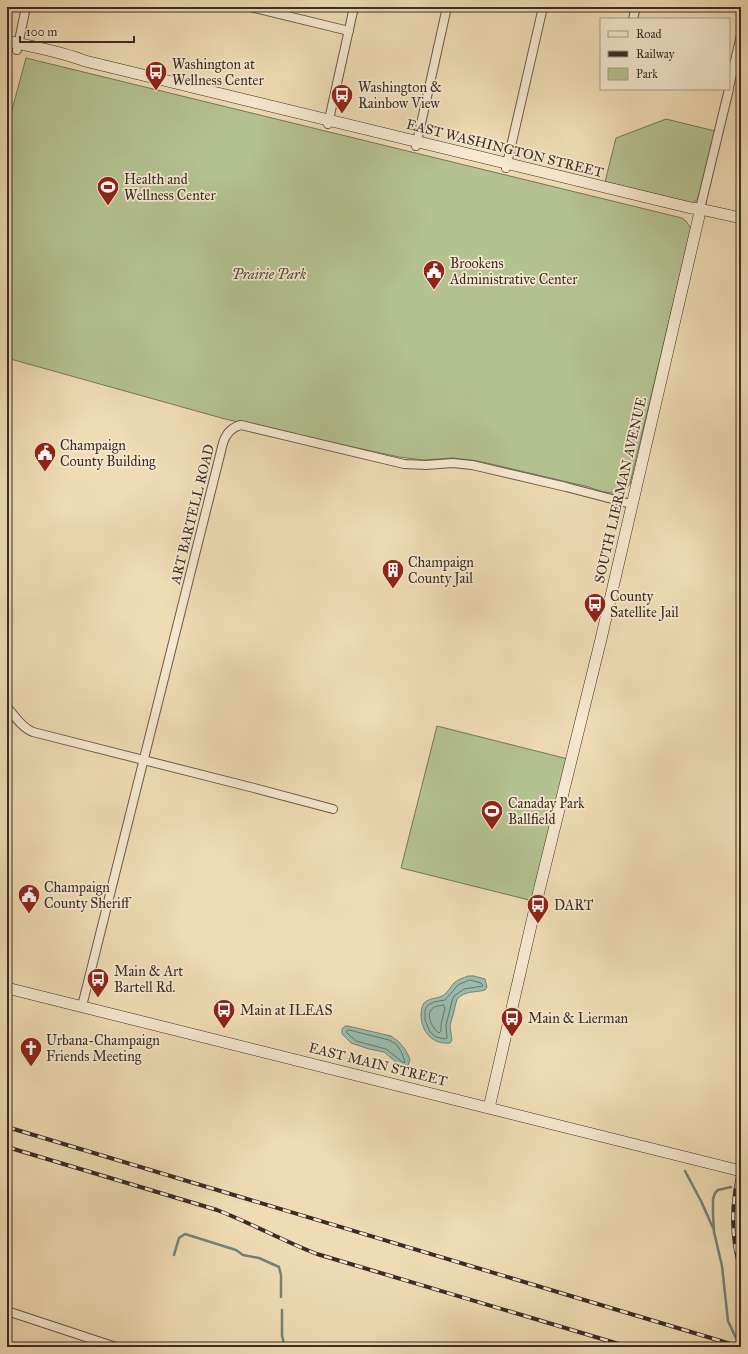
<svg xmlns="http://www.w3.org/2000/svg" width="748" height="1354" font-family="'IM FELL Great Primer',serif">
	<rect width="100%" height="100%" fill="#efdcb4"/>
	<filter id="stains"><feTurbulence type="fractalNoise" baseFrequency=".005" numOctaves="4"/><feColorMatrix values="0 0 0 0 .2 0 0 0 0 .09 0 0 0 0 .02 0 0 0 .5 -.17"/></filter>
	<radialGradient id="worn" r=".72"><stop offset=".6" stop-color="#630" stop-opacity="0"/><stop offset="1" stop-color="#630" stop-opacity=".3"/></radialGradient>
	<path fill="#b4c291" stroke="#77785c" d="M26,58L682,218L686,221L691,229L630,484C628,486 626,490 624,491C614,496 599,491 589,487L478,461L452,458L424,460L399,457L225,419L7,358V128Z
		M666,119L715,131L698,199L692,203L605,182L616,138Z
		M437,726L568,759L533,901L401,868Z"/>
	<path fill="#9abcae" stroke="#748378" d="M468,976H474L485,979L487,987L485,990C475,993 466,990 457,999L450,1026L452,1040L450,1043C432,1045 421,1031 421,1015C421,1011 422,1006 424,1003C429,998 436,999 442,996C447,994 450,987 454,983C458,979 464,978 468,976Z
		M345,1026H348L391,1036L398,1041L405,1049L410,1059L408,1066L402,1067L384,1052L369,1049L351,1043L342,1034V1029Z"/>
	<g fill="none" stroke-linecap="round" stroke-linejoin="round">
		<path stroke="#6a746a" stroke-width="1" d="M470,980L481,983L483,986L464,989L454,996L452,1001L446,1025L447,1038L445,1039L436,1037L430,1032L425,1020V1010L428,1005L434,1002L445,1000L458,985Z
			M443,1005L445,1008L441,1024V1031L439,1033C433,1029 426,1017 431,1010C433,1006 439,1006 443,1005Z
			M349,1030L389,1040L396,1044L401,1051L405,1062L404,1063L401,1061L386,1049L356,1041L347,1033V1031Z"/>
		<path stroke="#748378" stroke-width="2.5" d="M685,1171L701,1201L713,1228
			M731,1187L718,1190L715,1193L713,1199V1214L714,1232L722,1266L728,1321L736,1338
			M174,1255L179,1238L185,1234L236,1250L243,1255L259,1258L279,1267L281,1275V1297
			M282,1310V1336L285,1347"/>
		<g stroke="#67594a" stroke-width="10">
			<path id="street" d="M250,7L349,31
				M633,19L636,7
				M17,50L26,7
				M729,87L741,35
				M328,124L354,7
				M416,146L447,7
				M506,168L543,7
				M699,213L729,89
				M7,707C14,715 22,728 33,732L254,788L333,809
				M82,1006L223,443C226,434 232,427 241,425L404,464L426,465L453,463L472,465L566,487L631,504
				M7,1311L116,1347"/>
		</g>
		<g stroke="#3a2d26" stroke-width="12">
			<path id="secondary" d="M7,41C33,47 60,51 85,61L691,208L700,209L741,218
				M7,988L741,1171
				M489,1108L538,895L601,639L699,216"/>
		</g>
		<use href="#street" stroke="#f5e8ce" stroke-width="8"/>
		<use href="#secondary" stroke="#f5e8ce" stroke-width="11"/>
		<g stroke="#3a2d26" stroke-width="4">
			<path id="rail" d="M7,1127L741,1347
				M7,1147L217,1210C251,1223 283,1241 317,1254L629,1347
				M741,1165C731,1199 730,1237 741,1271"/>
		</g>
		<use href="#rail" stroke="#f5e8ce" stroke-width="2.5" stroke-dasharray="8" stroke-linecap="butt"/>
	</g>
	<defs>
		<g id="bus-pin" transform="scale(1.15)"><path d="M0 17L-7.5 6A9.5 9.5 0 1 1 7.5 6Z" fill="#8f2418" stroke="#f5e8ce"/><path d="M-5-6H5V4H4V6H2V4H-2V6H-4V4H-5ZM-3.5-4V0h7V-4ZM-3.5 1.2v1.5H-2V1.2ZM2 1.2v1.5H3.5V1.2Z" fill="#fff"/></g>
		<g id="stadium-pin" transform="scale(1.15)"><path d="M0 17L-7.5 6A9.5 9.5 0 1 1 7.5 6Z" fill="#8f2418" stroke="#f5e8ce"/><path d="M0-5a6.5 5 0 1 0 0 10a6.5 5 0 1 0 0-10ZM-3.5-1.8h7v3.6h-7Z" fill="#fff"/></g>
		<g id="civic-pin" transform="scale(1.15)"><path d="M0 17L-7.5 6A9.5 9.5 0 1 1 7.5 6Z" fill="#8f2418" stroke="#f5e8ce"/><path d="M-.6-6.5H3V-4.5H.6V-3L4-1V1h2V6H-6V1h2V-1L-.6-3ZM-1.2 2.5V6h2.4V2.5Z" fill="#fff"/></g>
		<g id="building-pin" transform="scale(1.15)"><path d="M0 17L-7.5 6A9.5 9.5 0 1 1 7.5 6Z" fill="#8f2418" stroke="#f5e8ce"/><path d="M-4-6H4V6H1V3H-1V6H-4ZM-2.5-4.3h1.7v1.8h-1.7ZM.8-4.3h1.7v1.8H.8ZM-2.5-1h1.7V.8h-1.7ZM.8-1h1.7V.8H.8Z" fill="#fff"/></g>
		<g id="church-pin" transform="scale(1.15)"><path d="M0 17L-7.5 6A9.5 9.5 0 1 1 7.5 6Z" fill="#8f2418" stroke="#f5e8ce"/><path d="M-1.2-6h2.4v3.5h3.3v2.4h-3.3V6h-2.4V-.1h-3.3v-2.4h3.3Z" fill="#fff"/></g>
	</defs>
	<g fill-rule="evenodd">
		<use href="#bus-pin" x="156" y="72"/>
		<use href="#bus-pin" x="342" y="95"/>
		<use href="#stadium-pin" x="108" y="187"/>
		<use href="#civic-pin" x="434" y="271"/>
		<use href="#civic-pin" x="45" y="453"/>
		<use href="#building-pin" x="393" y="570"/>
		<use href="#bus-pin" x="595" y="604"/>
		<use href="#stadium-pin" x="492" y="811"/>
		<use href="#civic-pin" x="29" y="895"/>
		<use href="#bus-pin" x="538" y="905"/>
		<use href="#bus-pin" x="98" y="979"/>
		<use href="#bus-pin" x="224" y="1010"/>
		<use href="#bus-pin" x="512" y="1018"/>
		<use href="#church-pin" x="31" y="1048"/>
	</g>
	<g text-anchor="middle" stroke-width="3.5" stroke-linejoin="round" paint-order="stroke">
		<g font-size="14" fill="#3a2d26" stroke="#f5e8ce" text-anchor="start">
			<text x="172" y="69">Washington at<tspan x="172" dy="16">Wellness Center</tspan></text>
			<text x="358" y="92">Washington &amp;<tspan x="358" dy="16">Rainbow View</tspan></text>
			<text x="124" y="184">Health and<tspan x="124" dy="16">Wellness Center</tspan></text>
			<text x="450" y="268">Brookens<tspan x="450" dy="16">Administrative Center</tspan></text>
			<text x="60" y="450">Champaign<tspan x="60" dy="16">County Building</tspan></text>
			<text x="408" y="567">Champaign<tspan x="408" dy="16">County Jail</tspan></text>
			<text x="610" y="601">County<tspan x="610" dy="16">Satellite Jail</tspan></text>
			<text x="508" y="808">Canaday Park<tspan x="508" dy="16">Ballfield</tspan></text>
			<text x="44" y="892">Champaign<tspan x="44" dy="16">County Sheriff</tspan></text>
			<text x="554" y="910">DART</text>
			<text x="114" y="976">Main &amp; Art<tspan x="114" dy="16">Bartell Rd.</tspan></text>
			<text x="240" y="1015">Main at ILEAS</text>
			<text x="528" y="1023">Main &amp; Lierman</text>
			<text x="46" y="1045">Urbana-Champaign<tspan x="46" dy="16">Friends Meeting</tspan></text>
		</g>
		<g font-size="14" fill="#3a2d26" stroke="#f5e8ce">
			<text transform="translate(505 148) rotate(14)" y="5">EAST WASHINGTON STREET</text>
			<text transform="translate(620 490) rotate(-77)" y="5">SOUTH LIERMAN AVENUE</text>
			<text transform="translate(192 514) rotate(-76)" y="5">ART BARTELL ROAD</text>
			<text transform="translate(378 1064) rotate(14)" y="5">EAST MAIN STREET</text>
		</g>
		<g font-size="14" font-style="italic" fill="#524b3b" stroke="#f5e8ce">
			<text x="269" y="279">Prairie Park</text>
		</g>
	</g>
	<rect width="748" height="1354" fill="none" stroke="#efdcb4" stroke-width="24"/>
	<rect x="8" y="8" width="732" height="1338" fill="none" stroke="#3a2d26" stroke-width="2"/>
	<rect x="12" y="12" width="724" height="1330" fill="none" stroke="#3a2d26"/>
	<rect x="600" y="18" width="130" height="72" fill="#f5e8ce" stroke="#aa9d8b"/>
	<rect x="608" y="31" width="20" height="6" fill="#f5e8ce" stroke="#aa9d8b"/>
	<text x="636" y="38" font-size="12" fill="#3a2d26">Road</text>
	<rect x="608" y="51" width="20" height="6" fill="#3a2d26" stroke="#aa9d8b"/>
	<text x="636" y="58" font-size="12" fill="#3a2d26">Railway</text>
	<rect x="608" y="68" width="20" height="12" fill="#b4c291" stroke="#aa9d8b"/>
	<text x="636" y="78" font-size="12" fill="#3a2d26">Park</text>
	<path d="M20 36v6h114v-6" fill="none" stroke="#3a2d26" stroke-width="2"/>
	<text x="26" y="36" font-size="12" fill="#3a2d26" stroke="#f5e8ce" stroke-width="3" paint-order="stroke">100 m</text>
	<rect width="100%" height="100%" filter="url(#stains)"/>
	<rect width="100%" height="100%" fill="url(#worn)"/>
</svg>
